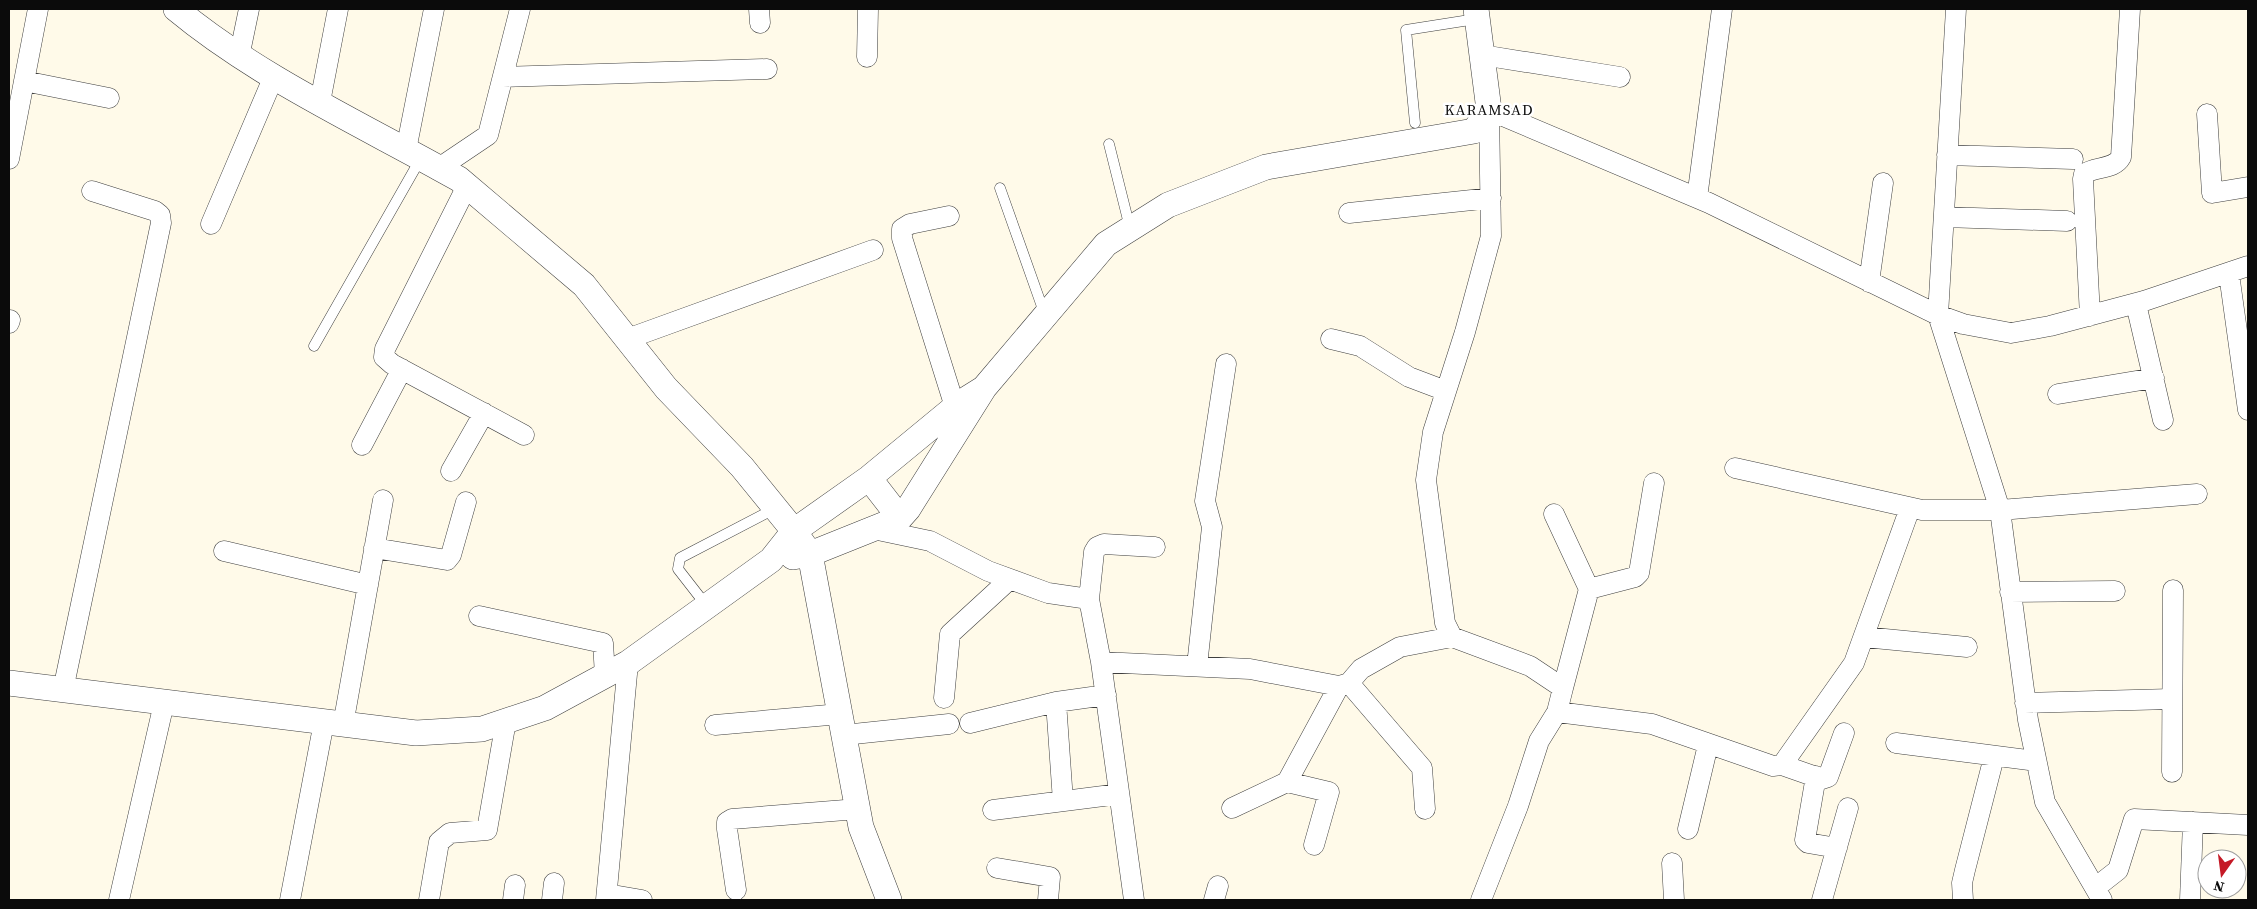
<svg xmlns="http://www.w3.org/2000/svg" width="2257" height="909" font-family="'Source Serif 4',serif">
	<rect width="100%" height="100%" fill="#fffae9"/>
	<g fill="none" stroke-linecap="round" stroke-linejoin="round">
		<g stroke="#3e3e3e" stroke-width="11">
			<path id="service" d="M1415,123L1406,30L1476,19
				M1109,144L1130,228
				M1000,188L1045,315
				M314,346L421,158
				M706,605L678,569L680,558L776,508"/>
		</g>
		<g stroke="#3e3e3e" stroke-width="21">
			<path id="minor" d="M759,9L760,23
				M1956,9L1938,315L2000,510L2028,720L2045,802L2102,900
				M1482,55L1620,77
				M239,57L249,9
				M867,57L868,9
				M503,77L767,69
				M24,81L109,98
				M320,102L338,9
				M2207,114L2212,193L2248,187
				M406,150L434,9
				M1947,155L2073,159
				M9,159L38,9
				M439,168L488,135L520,9
				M467,186L385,349L384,357L392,364L524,435
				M1697,198L1722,9
				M1349,213L1491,198
				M949,216L910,224L902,229V238L955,407
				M1944,217L2067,221
				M211,224L274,76
				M2229,274L2248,410
				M1869,282L1883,183
				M2136,304L2163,420
				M2090,316L2083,179L2084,174C2095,166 2114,170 2121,157L2130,9
				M9,323L10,320
				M627,339L873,250
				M1331,339L1360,346L1409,377L1446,391
				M2058,394L2154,378
				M362,445L402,369
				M1735,468L1922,510H2000L2197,494
				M451,471L484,413
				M1554,514L1589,589L1563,688
				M873,529L930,541L988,571L1048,593L1089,599L1101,662L1134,900
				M374,548L447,560L451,555L466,502
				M224,551L368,585
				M1589,589L1635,577L1639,573L1654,483
				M2010,592L2115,591
				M1089,599L1094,552L1097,547L1104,544L1155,547
				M479,616L603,643L605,675
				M1864,637L1967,647
				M1101,662L1250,669L1339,686L1349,683L1361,669L1400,647L1452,637
				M1197,666L1212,527L1205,501L1226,364
				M1349,683L1422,768L1425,809
				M63,690L161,223L160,215L155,211L92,191
				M944,698L950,634L1010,579
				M1056,702L1063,801
				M2025,703L2171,699
				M1557,712L1652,724L1773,766L1782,765L1854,663L1910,508
				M970,723L1056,702L1106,695
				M343,725L383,500
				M715,725L840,714
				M844,735L949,724
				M1896,743L2036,761
				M1782,765L1822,779L1828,777L1844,733
				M2172,772L2173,590
				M1816,776L1805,840L1808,843L1837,848
				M1287,782L1329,792L1314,845
				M1232,808L1287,782L1339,686
				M993,810L1119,794
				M1688,829L1708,745
				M1672,863L1674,900
				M997,868L1050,877L1048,900
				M2095,888L2118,870L2134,819L2248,825
				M736,890L727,829V822L732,819L858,809
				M607,894L642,900
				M119,900L164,703
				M290,900L324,722
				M429,900L439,842L450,833L487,830L506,721
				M513,900L515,885
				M552,900L554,883
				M606,900L628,663
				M1214,900L1218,886
				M1481,900L1518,806L1539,741L1557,712L1563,688L1530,666L1452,637L1445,623L1426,480L1433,432L1465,332L1491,236L1489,110L1709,203L1938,315L1963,324L2011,333L2050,326L2144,301L2248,266
				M1822,900L1848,808
				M1963,900L1962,883L1965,870L1994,757
				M2190,900L2193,822"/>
		</g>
		<g stroke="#3e3e3e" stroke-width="26">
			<path id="tertiary" d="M176,9C253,73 352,120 439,168L459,179L584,285L666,388L742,467L794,531L810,554L861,827L889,900
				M869,478L900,518
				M793,557L810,554L900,518L908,509L984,388L1106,244L1168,205L1266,167L1474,131L1489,110L1476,9
				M9,683L416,733L482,729L545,708L628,663L771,560L794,531L869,478L960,403L984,388"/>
		</g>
		<use href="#service" stroke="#fff" stroke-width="10"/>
		<use href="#minor" stroke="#fff" stroke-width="20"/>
		<use href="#tertiary" stroke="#fff" stroke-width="25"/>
	</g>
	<g text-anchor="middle" stroke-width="5" stroke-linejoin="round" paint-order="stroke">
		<g font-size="15" letter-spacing="1" fill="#0b0b0b" stroke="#fff">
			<text x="1489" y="115">KARAMSAD</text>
		</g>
	</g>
	<rect width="2257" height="909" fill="none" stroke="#0b0b0b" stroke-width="20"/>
	<g transform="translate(2222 874) rotate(194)"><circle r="24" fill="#ffffff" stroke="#9d9d9d"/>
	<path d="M0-4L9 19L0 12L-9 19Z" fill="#c51926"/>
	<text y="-8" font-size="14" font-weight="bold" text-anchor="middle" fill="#0b0b0b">N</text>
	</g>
</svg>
